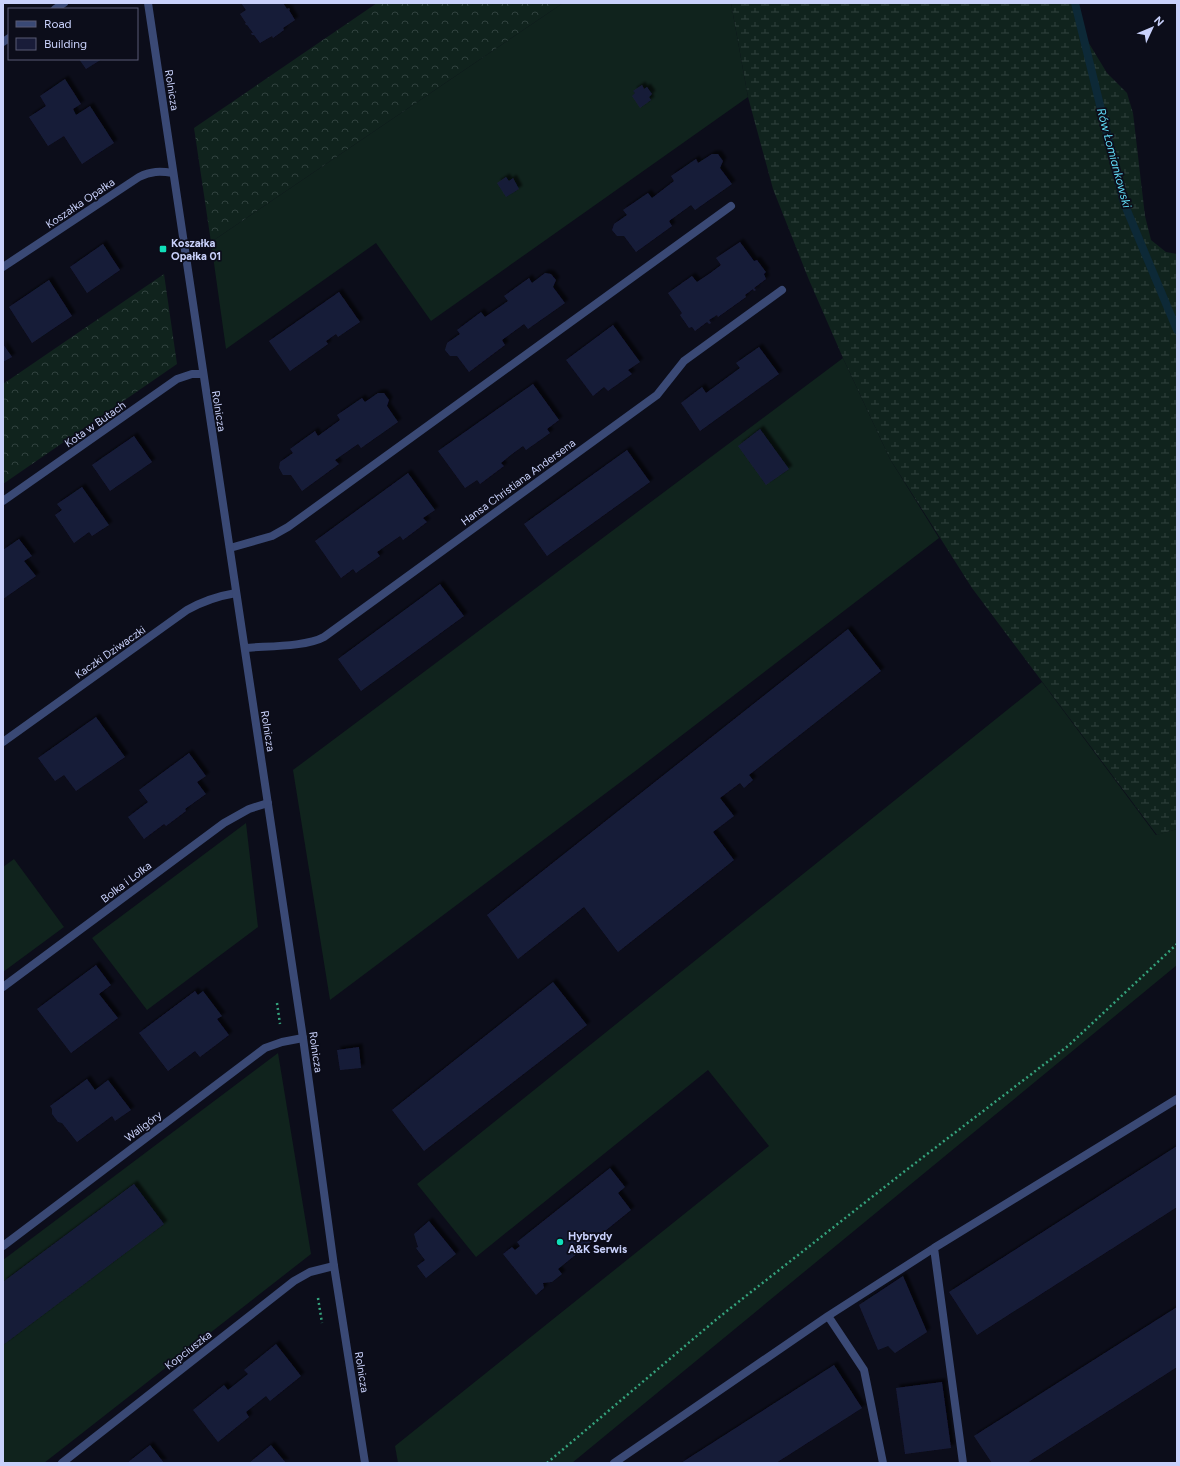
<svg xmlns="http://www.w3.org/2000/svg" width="1180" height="1466" font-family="Figtree,sans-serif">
	<defs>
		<pattern id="forest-crowns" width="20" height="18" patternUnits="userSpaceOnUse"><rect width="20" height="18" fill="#10231d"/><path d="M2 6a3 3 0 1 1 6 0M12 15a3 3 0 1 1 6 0" fill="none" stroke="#31423f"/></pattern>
		<pattern id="wetland-marsh" width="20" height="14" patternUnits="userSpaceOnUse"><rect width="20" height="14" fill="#10231d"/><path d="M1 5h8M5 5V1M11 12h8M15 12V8" fill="none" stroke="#31423f"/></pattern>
		<filter id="shadow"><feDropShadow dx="3.5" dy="-3.5" stdDeviation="1" flood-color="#0009"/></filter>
	</defs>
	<rect width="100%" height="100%" fill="#0c0d1a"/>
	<path fill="#10231d" d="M563,3H731L748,97L431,321L376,243L226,349L211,242Z
		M843,358L890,459L939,538L638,769L330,1000L293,770Z
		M1042,682L1156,835L1177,829V965L572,1463H398L395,1446L769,1146L708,1070L476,1257L417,1184Z
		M246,823L258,927L147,1010L92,938Z
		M14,859L64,927L3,972V867Z
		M278,1053L311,1254L44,1463H3V1260Z"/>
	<path fill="url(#forest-crowns)" d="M377,3H563L211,242L194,128Z
		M164,274L177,364L3,484V384Z"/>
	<path fill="url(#wetland-marsh)" d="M731,3H1078L1087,40L1107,73L1127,93L1133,113L1145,216L1151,240L1166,252L1177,254V829L1157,835L972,588L890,459L843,358L809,280L773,189L748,97Z"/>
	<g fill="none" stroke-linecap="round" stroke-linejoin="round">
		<path stroke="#0d2937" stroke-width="8" d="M1075,3L1124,203L1177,330"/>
	</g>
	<path fill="#191c39" filter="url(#shadow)" d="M241,3H283L287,9L289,8L290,10H289L295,20L283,28L284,30L273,38L272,36L260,43L254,35H252L251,33H253L247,25H246L245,23H246L240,14L246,10Z
		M79,59H102L86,69Z
		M65,79L81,104L73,109L76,115L90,106L114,143L82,164L64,136L48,146L29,117L46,106L40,96Z
		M642,85L644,89L647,87L652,94L649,97L651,100L640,108L632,96L635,93L633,91Z
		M712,154H718L723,161L720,168L732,184L695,210L691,205L669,221L672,226L636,252L624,236H617L612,230L614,224L627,215L623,210L648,193L652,198L674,181L671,176L696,159L698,163Z
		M506,177L509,181L513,178L519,189L506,197L497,183Z
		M740,242L754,261L757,260L766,272L764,274L766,279L754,288L756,290L754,291L753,289L745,295L746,297L718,317L717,315L709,320L711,323L709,324L707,322L695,331L692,327L689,328L680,315L682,313L668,293L692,276L697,282L709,274L721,265L716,258Z
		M103,244L120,270L87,293L70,267Z
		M545,273L551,274L556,280L553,287L565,303L528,329L524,324L502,340L505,345L469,372L457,356H450L445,350L447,343L460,334L457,330L481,312L485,317L508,301L504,296L529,278L532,283Z
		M49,280L72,316L32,343L9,307Z
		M339,292L360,322L338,337L336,334L326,341L328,344L290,371L269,341Z
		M613,325L640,362L628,370L632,374L608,391L604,387L593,396L566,360Z
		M3,344L12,357L3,362Z
		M759,347L779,374L700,431L681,403L702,387L706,393L740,368L736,363Z
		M533,384L559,420L547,429L550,433L526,450L523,446L512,454L501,463L504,466L480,484L477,480L465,488L438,451Z
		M378,393H384L389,400L387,406L398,422L361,448L358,444L335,460L339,464L302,491L291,475H283L279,468L280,462L293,453L290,449L315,431L318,436L340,420L337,415L362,398L365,402Z
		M760,429L789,469L766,485L738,446Z
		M134,436L152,462L110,491L92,465Z
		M627,450L650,482L547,556L524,524Z
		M408,473L435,510L423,518L427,522L403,540L400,536L377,552L380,556L356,573L353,569L341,578L315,541Z
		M82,487L109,525L92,536L89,532L74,543L55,515L62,510L57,504Z
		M19,539L32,556L24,561L36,576L3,599V550Z
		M440,584L464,616L361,691L338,659Z
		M848,629L881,671L749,775L753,780L744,788L740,783L720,798L734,816L713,832L734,860L618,952L584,907L518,959L487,915Z
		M96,717L125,757L76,791L64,775L55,781L38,758Z
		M189,753L206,776L197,782L206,794L185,809L186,811L166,826L164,824L144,839L128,817L148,802L139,790Z
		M96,965L111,985L99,994L118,1018L71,1053L37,1009Z
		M553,982L587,1025L424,1151L392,1110Z
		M195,991L198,995L203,991L222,1016L217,1019L229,1035L200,1057L195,1051L168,1071L139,1033Z
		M359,1047L361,1068L340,1070L337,1050Z
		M87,1079L95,1090L108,1080L131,1110L115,1121L112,1116L77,1142L62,1123L58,1122L52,1114V1109L50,1106Z
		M1177,1146V1207L977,1335L949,1292Z
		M610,1168L625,1187L618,1193L631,1210L558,1269L562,1274L552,1282L543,1283L544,1288L536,1295L503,1254L512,1247L515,1250L520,1246L517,1242Z
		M134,1184L164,1224L3,1345V1282Z
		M429,1221L456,1254L426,1278L417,1266L425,1260L416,1248L418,1247L414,1234Z
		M903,1276L927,1332L895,1353L888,1346L878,1350L859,1305Z
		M1177,1307V1367L1027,1463H992L974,1436Z
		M276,1344L301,1376L270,1401L266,1396L246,1412L249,1417L218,1442L193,1410L224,1385L228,1390L248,1374L244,1370Z
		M834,1365L862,1408L776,1463H681Z
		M942,1382L951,1448L905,1454L896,1388Z
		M150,1445L164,1463H127Z
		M271,1445L286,1463H249Z"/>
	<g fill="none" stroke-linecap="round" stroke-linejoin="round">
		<path stroke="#35a37d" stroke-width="2.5" stroke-dasharray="2 3" stroke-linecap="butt" d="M277,1003L280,1024
			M318,1298L322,1323
			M547,1463L718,1318L905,1171L1068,1046L1177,944"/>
		<path stroke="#3a4975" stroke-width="8" d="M230,548L272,536L288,527L731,206
			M614,1463L828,1316
			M883,1463L864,1370L828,1316L934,1248
			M963,1463L934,1248L1177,1099"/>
		<path stroke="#3a4975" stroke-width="8" d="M55,9L64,3
			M3,42L9,38
			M3,267L139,177C151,171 160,171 173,173
			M3,501L177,379L192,374H202
			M245,648C266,646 306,647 324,637L657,395L684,361L782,290
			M3,742L187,610C203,601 218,596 236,593
			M3,987L224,823L249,809L268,803
			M3,1246L265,1048L282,1042L303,1038
			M62,1463L294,1281L310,1272L334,1266"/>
		<path stroke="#3a4975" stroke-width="8" d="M148,3L303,1038L334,1266L365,1463"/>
	</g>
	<g fill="#11dfba" stroke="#0c0d1a" stroke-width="1.5">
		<rect x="159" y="245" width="8" height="8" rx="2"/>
		<circle cx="560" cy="1242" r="4"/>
	</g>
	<g text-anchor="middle" stroke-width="3.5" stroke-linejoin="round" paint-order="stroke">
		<g font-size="11" fill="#c9d1fb" stroke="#0c0d1a">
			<text transform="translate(172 90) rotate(81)" y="4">Rolnicza</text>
			<text transform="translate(80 203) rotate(-34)" y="4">Koszałka Opałka</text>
			<text transform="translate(219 411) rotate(81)" y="4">Rolnicza</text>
			<text transform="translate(95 424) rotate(-35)" y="4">Kota w Butach</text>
			<text transform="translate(518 482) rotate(-36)" y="4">Hansa Christiana Andersena</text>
			<text transform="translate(110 652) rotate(-35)" y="4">Kaczki Dziwaczki</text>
			<text transform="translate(268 731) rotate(81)" y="4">Rolnicza</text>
			<text transform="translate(126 882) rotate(-37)" y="4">Bolka i Lolka</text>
			<text transform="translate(316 1052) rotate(82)" y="4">Rolnicza</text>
			<text transform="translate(143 1126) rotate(-37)" y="4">Waligóry</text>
			<text transform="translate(188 1350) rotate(-38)" y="4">Kopciuszka</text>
			<text transform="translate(362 1372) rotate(81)" y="4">Rolnicza</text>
		</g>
		<g font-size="11" font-weight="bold" fill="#c9d1fb" stroke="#0c0d1a" text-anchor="start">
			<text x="171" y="247">Koszałka<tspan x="171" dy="13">Opałka 01</tspan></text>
			<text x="568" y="1240">Hybrydy<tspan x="568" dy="13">A&amp;K Serwis</tspan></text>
		</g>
		<g font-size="12" font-style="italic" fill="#5fd8f3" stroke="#0c0d1a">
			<text transform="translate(1114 158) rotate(75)" y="4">Rów Łomiankowski</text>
		</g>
	</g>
	<rect width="1180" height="1466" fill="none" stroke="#c9d1fb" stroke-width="8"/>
	<rect x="8" y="8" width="130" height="52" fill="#0c0d1a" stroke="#585b74"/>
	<rect x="16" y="21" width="20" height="6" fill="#3a4975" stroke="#585b74"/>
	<text x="44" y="28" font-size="12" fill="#c9d1fb">Road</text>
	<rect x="16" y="38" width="20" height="12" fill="#191c39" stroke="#585b74"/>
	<text x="44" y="48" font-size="12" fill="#c9d1fb">Building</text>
	<g transform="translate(1152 28) rotate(46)" stroke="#0c0d1a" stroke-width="3" paint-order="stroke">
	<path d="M0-3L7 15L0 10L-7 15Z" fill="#c9d1fb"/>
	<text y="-6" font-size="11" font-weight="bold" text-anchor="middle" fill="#c9d1fb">N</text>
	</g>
</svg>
